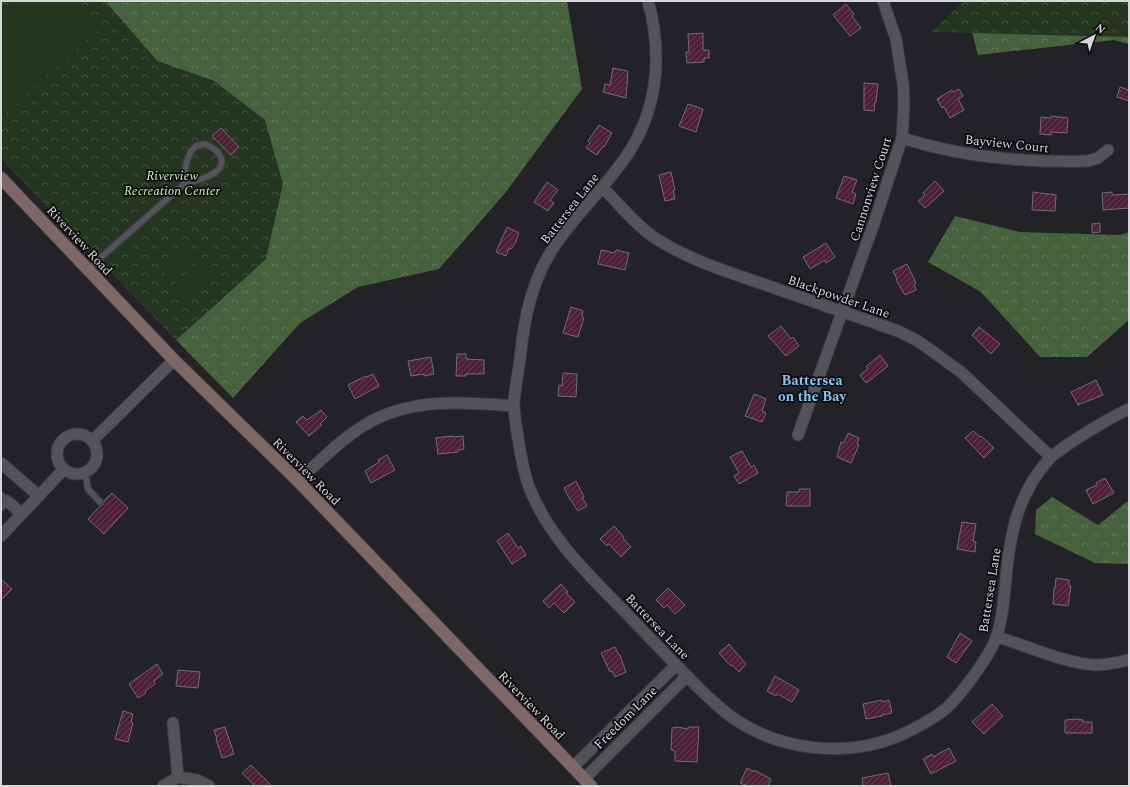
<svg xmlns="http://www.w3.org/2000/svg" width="1130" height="787" font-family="Spectral,serif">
	<defs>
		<pattern id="forest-crowns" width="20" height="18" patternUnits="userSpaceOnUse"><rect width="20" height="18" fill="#45623c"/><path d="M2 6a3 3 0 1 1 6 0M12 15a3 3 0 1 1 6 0" fill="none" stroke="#5f7858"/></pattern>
		<pattern id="park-crowns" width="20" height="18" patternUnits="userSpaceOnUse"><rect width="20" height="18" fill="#253620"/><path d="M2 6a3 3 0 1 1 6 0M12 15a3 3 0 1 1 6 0" fill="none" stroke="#445240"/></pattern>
		<pattern id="building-hatch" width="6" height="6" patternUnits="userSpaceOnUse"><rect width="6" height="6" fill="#4c2134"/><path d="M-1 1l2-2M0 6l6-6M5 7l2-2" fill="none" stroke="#654051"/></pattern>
	</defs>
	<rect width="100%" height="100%" fill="#222227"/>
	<path fill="url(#forest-crowns)" d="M105,1H567L582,89L506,192L439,269L358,287L300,323L233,398L176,340L266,259L214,81L157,61Z
		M964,1H1129V44L1114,40L978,55Z
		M955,216L1020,232L1120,235L1129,232V320L1087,357H1040L981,292L928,262Z
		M1052,497L1098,525L1129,500V564L1095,563L1035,534L1036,510Z"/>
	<path fill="url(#park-crowns)" d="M1,1H105L157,61L214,81L265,120L283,184L266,259L176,340L1,159Z
		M964,1H1129V37L932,32Z"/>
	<path fill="#253620" d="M25,1H77L101,27L1,118V23Z
		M185,246L196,257L172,281L161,270Z
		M200,261L211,272L186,296L175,285Z"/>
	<path fill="url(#building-hatch)" stroke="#736c6e" d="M846,4L854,14L852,16L861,28L850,36L833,15Z
		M703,33V50H709V58H704V62L687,63L686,52H689L688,34Z
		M613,68L628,71L626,98L603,92L605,84L610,85Z
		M864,83L878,84L876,102H875L874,111L864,110Z
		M1120,87L1129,90V101L1117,97Z
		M959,89L963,96L958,99L964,110L950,118L944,107L942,108L937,99L952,90L953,92Z
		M688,104L703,109L696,132L679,126Z
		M1051,116L1068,118L1067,133L1051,132V135L1040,134L1041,117L1050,118Z
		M599,125L612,133L604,147L603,146L597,155L586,148L590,143L588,141Z
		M221,128L239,147L231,155L212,136Z
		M671,172L675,190H673L675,199L665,201L659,175Z
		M844,176L857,180L852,192L856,194L853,204L836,198Z
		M935,181L944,191L925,208L918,201L925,195L923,193Z
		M547,182L558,190L550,200L554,203L548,211L534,202Z
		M1033,192L1056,195L1055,211L1032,210Z
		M1112,192V195L1129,194V208L1103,210L1102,193Z
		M1100,223V232L1092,233V224Z
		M507,227L519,233L515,244L511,249L509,248L506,256L496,252Z
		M826,243L835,257L826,263L825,260L810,269L803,257Z
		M601,250L615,253L616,250L629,253L625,270L598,264Z
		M907,264L916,283L914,284L916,290L905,295L896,280L897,279L893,271Z
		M571,307L583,311L582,317L584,318L578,337L563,333Z
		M781,326L791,339L793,337L799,346L786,356L768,336Z
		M979,327L1000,344L991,354L972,335Z
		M457,354H466V359L484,360V374H466V376H456Z
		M880,355L888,366L866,383L860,375L868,369L866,367L870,363Z
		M431,357L434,374L424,376V374L411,376L408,361Z
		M563,373L577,374L576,397L558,396L559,385L562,386Z
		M373,374L379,386L355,399L348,385L366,376L367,377Z
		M1096,380L1103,395L1078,405L1071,392Z
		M754,394L766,399L762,411L766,413L762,422L745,416Z
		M321,410L327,417L320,424L322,425L309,436L296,422L303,416L307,420Z
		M973,431L980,437L981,436L994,448L984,458L965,438Z
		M848,433L859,438L857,444L859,445L851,463L837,457L841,442L844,443Z
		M452,436V437L463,436L464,449L458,450V452L438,454L436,438Z
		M742,451L751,467L754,465L758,473L739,484L734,476L739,473L730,457Z
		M387,455L395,470L371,483L365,471L379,462L378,460Z
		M1105,478L1114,493L1093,504L1086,490L1097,485L1096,483Z
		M576,481L584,497H582L587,506L578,511L569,498L564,488Z
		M799,489H810V506H786L787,492H799Z
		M112,493L128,508L104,534L88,519L100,506L103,505L104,501Z
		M962,522L976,524L973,541L976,542L975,552L957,549Z
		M614,526L624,537L623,538L631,547L621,557L609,544L607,546L600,539Z
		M508,533L518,548L521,546L526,555L512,564L497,541Z
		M1056,578L1069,580V586H1071L1068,606L1053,604L1054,588H1055Z
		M1,579L12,589L1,600Z
		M561,584L568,592L566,593L575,602L564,613L554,603L549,608L543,601Z
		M668,588L685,605L675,614L667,605L664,608L656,600Z
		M960,633L972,641L956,663L947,657Z
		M729,644L746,664L739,672L732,665L731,666L727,662L719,653Z
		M615,647L619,655H620L626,672L615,677L612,671L610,672L601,653Z
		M157,664L163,674L154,681L155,684L145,691L146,693L138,698L129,684L130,683Z
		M178,670L200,672L198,688L176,686Z
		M775,676L799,690L792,702L778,694L776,696L767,691Z
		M882,700L883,702L889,700L892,713L882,715V716L866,719L863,704Z
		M992,704L1003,716L984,734L972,722Z
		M123,711L133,714L131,723H133L128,742L115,739Z
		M1077,719L1083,720V722H1092V733H1065V720Z
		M225,727L234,754L222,758L216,739H217L214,730Z
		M678,727L688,729V727H699L697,762L675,761V751L671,750L672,728Z
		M949,748L956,761L931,774L923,759L932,754L933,757Z
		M251,765L272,786H255L242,773Z
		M747,768L754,772V770L771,779L768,786H748L740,783Z
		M888,773L891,786H863L862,778Z"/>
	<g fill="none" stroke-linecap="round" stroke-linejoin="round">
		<g stroke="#3d3c40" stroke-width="8">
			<path id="lane" d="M205,144C212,147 219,151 221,158C227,174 195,181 184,184C185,170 185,156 196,146Z
				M88,269L184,184
				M85,472L88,489L100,502
				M1,495L7,501L1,508"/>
		</g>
		<g stroke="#3d3c40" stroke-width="13">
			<path id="street" d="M648,1C664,59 657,117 620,165C600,192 575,216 556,244C532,278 524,318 520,359C518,374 515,388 514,402C514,417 517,431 519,445C522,460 524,474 529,487C549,538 588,574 625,612C642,630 659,647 675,664C686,674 695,685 706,695C715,703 724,712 733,718C781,751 846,758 899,736C914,729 930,721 943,711C959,698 991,655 997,635C1003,617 1004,597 1006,578C1010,533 1018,493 1050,458C1055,453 1061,450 1067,445C1087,432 1107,419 1129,409
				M902,138C962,157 1025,163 1088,161L1098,158L1108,150
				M602,187C619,204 633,222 652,236C686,259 725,271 763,284C808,300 853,315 898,331L918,341L961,372L1051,457
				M57 454a20 20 0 1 1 40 0a20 20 0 1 1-40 0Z
				M798,435L874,223L902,138L904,103L903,84L896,39L883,1
				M92,441L174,360
				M1,463L39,496
				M298,481C319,462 339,441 363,426C409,397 463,402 514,406
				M7,501L22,514
				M1,536L64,469
				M997,637C1026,645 1066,664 1095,665C1107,665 1118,662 1129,660
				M173,723L178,777
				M573,767L676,665
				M584,779L687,676
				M163,786L178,777L197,780L209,786"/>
		</g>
		<g stroke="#3d3c40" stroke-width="14">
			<path id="secondary" d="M1,178L174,360L298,481L591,786"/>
		</g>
		<use href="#lane" stroke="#54535a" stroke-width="5.5"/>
		<use href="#street" stroke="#54535a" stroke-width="11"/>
		<use href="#secondary" stroke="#7e6766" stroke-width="12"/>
	</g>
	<g text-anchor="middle" stroke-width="3.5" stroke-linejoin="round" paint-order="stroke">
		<g font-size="13" fill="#d7d7da" stroke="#0c0c0e">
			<text transform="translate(1007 143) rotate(6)" y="5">Bayview Court</text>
			<text transform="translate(870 189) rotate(-72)" y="5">Cannonview Court</text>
			<text transform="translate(569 208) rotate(-52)" y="5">Battersea Lane</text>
			<text transform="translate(80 240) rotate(47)" y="5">Riverview Road</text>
			<text transform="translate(839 296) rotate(19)" y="5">Blackpowder Lane</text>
			<text transform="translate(307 471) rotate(45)" y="5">Riverview Road</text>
			<text transform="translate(989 590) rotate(-81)" y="5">Battersea Lane</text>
			<text transform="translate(658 626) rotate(46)" y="5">Battersea Lane</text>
			<text transform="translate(532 705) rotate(46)" y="5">Riverview Road</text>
			<text transform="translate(625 717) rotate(-45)" y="5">Freedom Lane</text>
		</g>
		<g font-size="13" font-style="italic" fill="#c0f2b2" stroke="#0c0c0e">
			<text x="172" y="180">Riverview<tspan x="172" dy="15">Recreation Center</tspan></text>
		</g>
		<g font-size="14" font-weight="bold" fill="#7dc9f7" stroke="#0c0c0e">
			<text x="812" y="385">Battersea<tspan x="812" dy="16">on the Bay</tspan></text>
		</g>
	</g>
	<rect width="1130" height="787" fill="none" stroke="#d7d7da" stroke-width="4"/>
	<g transform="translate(1094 36) rotate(41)" stroke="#0c0c0e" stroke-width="3" paint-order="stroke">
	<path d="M0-3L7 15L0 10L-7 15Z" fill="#d7d7da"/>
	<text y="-6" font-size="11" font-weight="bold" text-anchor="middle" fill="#d7d7da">N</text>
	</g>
</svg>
